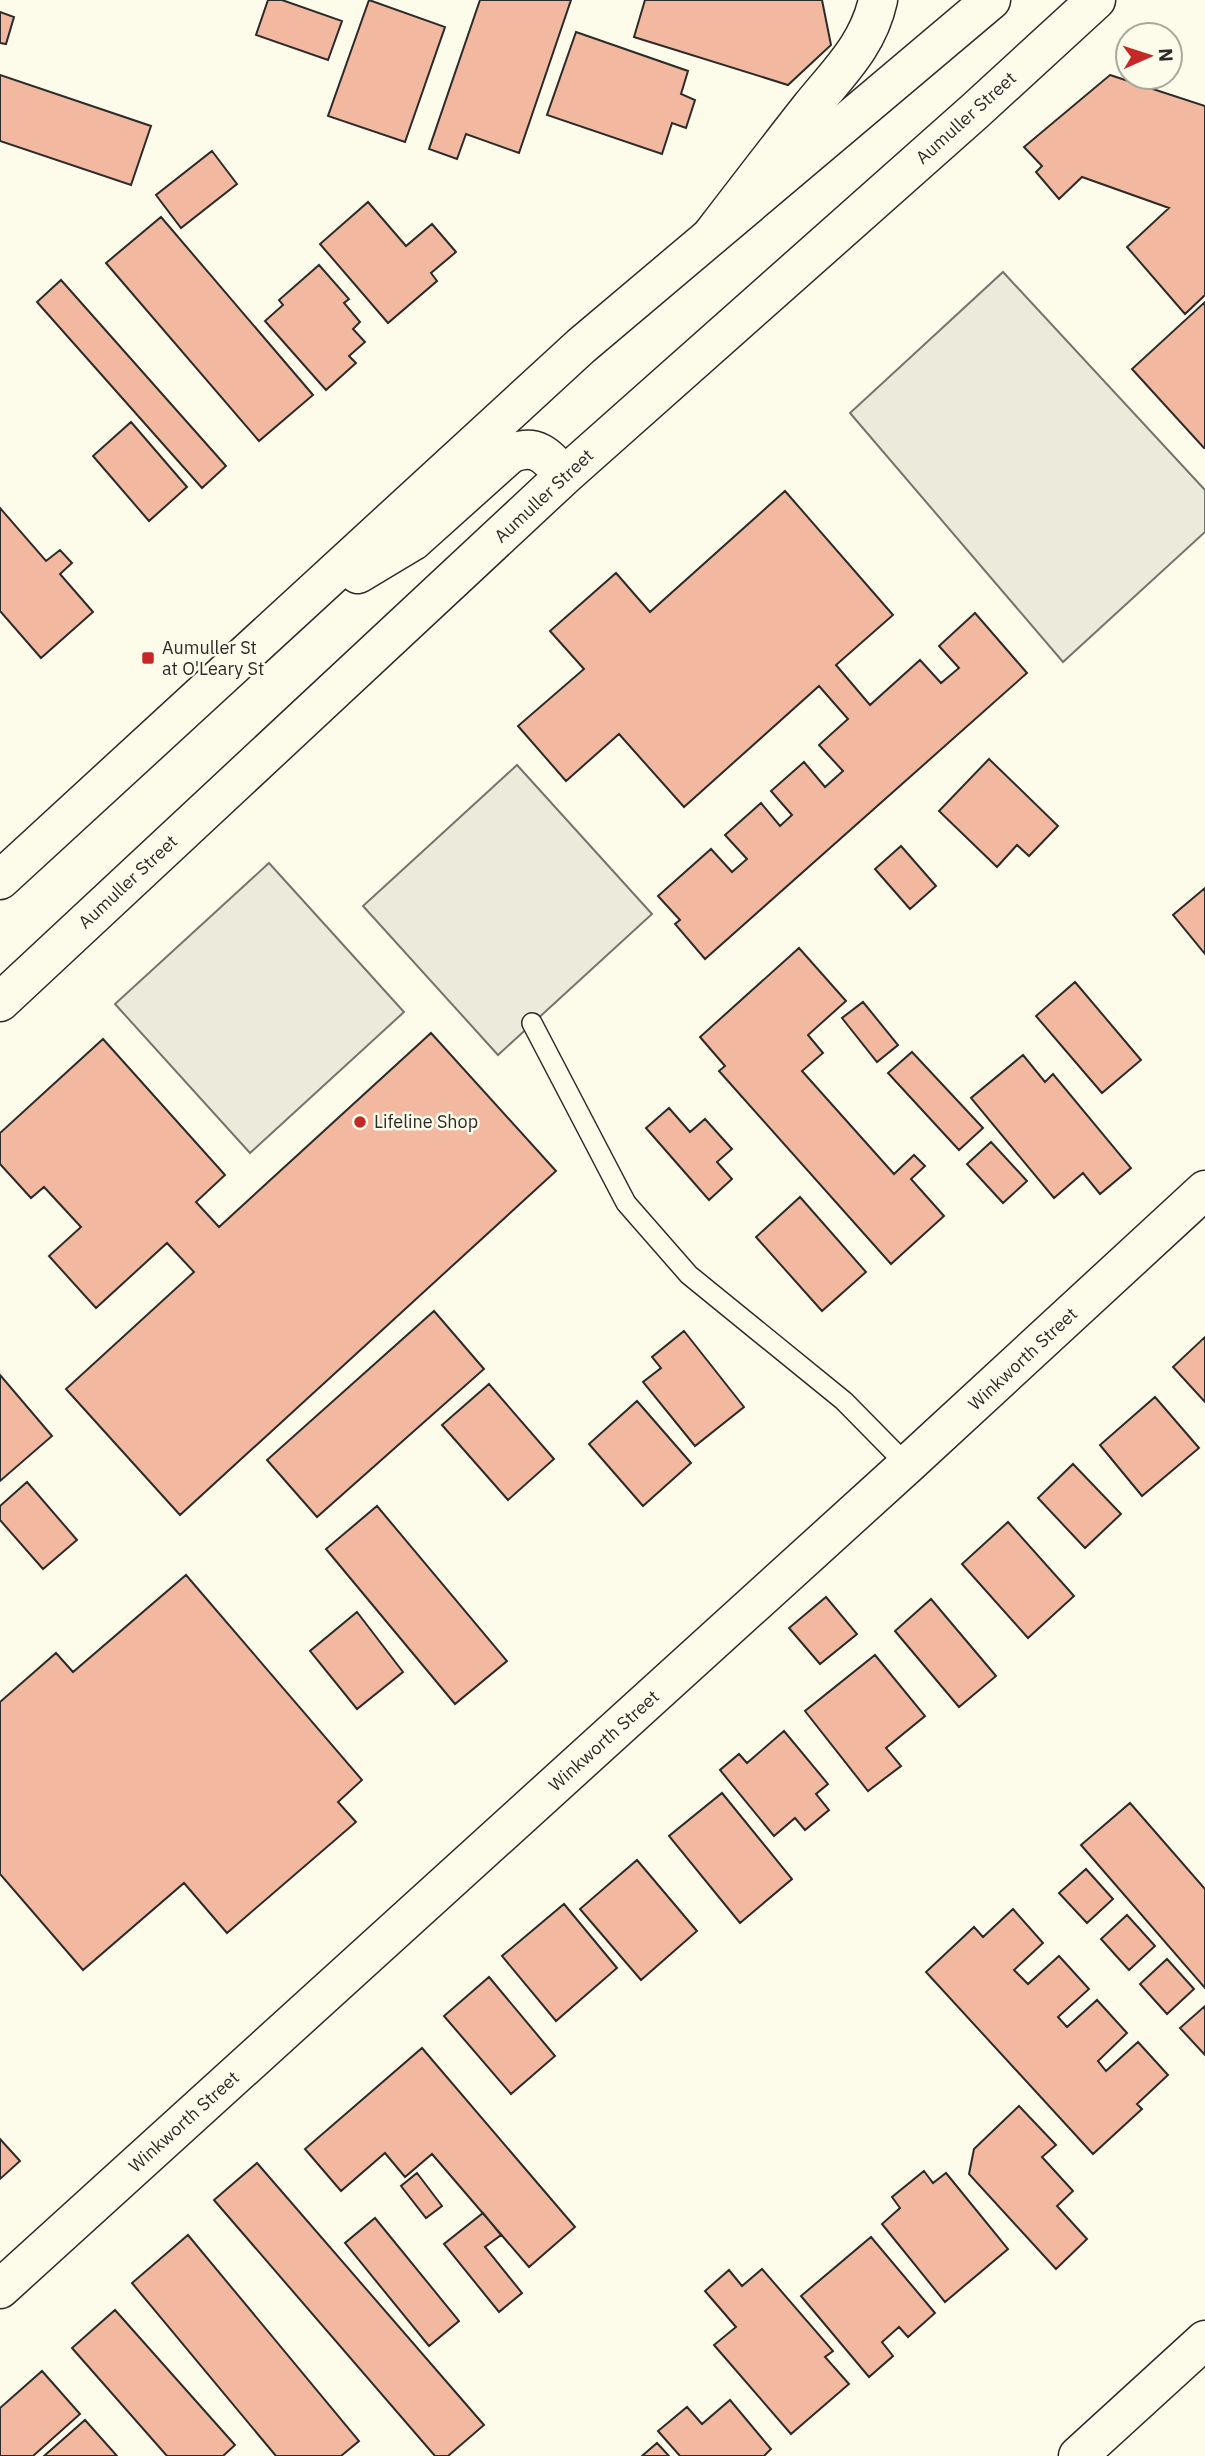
<svg xmlns="http://www.w3.org/2000/svg" width="1205" height="2456" font-family="'IBM Plex Sans',sans-serif">
	<rect width="100%" height="100%" fill="#fdfbea"/>
	<path fill="#eceadb" stroke="#74746e" stroke-width="2" d="M1003,272L1205,490V532L1063,662L850,413Z
		M517,765L652,914L498,1055L363,906Z
		M269,863L404,1012L250,1153L115,1004Z"/>
	<path fill="#f2b8a0" stroke="#2b2b2b" stroke-width="2" d="M268,0H282L342,21L328,60L256,35Z
		M369,0L445,27L405,142L328,116Z
		M480,0H571L519,153L466,134L457,159L429,149Z
		M645,0H822L831,45L788,85L634,37Z
		M0,12L14,17L6,44L0,43Z
		M576,32L688,71L681,94L695,100L686,128L672,123L662,154L547,115Z
		M0,75L151,126L131,185L0,141Z
		M1110,75L1205,106V295L1185,314L1127,247L1169,208L1082,177L1059,199L1036,172L1042,166L1024,147Z
		M212,151L237,184L181,228L156,195Z
		M368,202L406,246L432,224L456,252L431,273L437,281L388,323L320,244Z
		M161,217L313,395L259,441L106,263Z
		M319,265L349,299L344,303L360,322L353,329L365,342L349,356L356,363L326,390L265,321L283,305L279,300Z
		M61,280L226,466L202,488L37,302Z
		M1205,302V448H1204L1132,369Z
		M131,422L187,487L149,521L93,456Z
		M785,491L893,615L836,665L870,705L920,660L941,683L959,668L939,646L975,613L1027,673L705,959L675,924L680,920L658,896L711,849L732,872L747,859L725,835L761,803L780,826L792,815L771,791L804,762L825,787L843,771L819,745L848,719L819,686L684,807L619,734L566,781L518,726L584,669L550,631L616,573L650,612Z
		M0,508L46,561L60,550L72,563L60,574L93,612L41,658L0,611Z
		M989,759L1058,826L1029,856L1017,845L997,867L939,811Z
		M901,846L936,886L910,909L875,869Z
		M1205,888V954L1173,915Z
		M799,948L846,1001L808,1035L823,1053L802,1071L894,1174L914,1155L925,1166L911,1179L944,1216L891,1264L719,1071L725,1066L700,1037Z
		M1075,982L1141,1060L1102,1093L1036,1016Z
		M863,1002L898,1045L877,1062L842,1018Z
		M431,1033L556,1171L180,1515L66,1389L194,1272L167,1243L96,1308L49,1256L81,1227L44,1187L31,1198L0,1164V1133L103,1039L225,1175L196,1202L219,1227Z
		M912,1052L983,1128L959,1150L888,1073Z
		M1023,1055L1045,1082L1053,1074L1131,1168L1100,1194L1083,1173L1054,1198L971,1098Z
		M669,1108L690,1132L705,1119L732,1149L717,1162L732,1179L709,1200L646,1128Z
		M991,1142L1027,1181L1003,1203L967,1164Z
		M800,1197L866,1272L822,1311L756,1237Z
		M434,1311L484,1369L317,1517L267,1460Z
		M684,1331L744,1407L695,1446L643,1382L661,1368L652,1357Z
		M1205,1337V1402L1173,1367Z
		M0,1375L52,1436L0,1481Z
		M489,1384L554,1459L508,1500L442,1425Z
		M1155,1397L1199,1448L1142,1496L1100,1445Z
		M637,1401L691,1463L643,1506L589,1444Z
		M1073,1464L1121,1514L1085,1548L1038,1498Z
		M27,1482L77,1540L43,1569L0,1520V1506Z
		M377,1506L507,1661L455,1704L326,1549Z
		M1008,1522L1074,1596L1028,1638L962,1564Z
		M186,1575L362,1780L338,1802L356,1822L227,1933L184,1883L83,1970L0,1874V1702L56,1653L73,1672Z
		M826,1597L857,1634L820,1664L789,1628Z
		M931,1599L996,1676L959,1707L895,1631Z
		M357,1612L403,1672L357,1709L310,1651Z
		M875,1655L925,1716L886,1748L901,1766L868,1791L805,1711Z
		M784,1731L828,1784L816,1794L829,1810L805,1830L795,1818L774,1836L720,1770L739,1754L747,1763Z
		M722,1793L792,1879L740,1923L669,1836Z
		M1130,1803L1205,1889V1988L1081,1845Z
		M637,1860L697,1931L641,1980L580,1909Z
		M1086,1869L1113,1899L1087,1923L1059,1893Z
		M564,1904L617,1968L556,2021L502,1956Z
		M1013,1909L1043,1943L1014,1970L1028,1984L1059,1956L1089,1989L1058,2017L1067,2027L1097,2000L1127,2033L1098,2061L1106,2071L1138,2042L1168,2075L1137,2104L1142,2109L1093,2154L926,1972L974,1927L983,1937Z
		M1127,1915L1155,1946L1129,1970L1101,1939Z
		M1167,1959L1194,1989L1167,2014L1140,1984Z
		M489,1977L555,2056L511,2094L444,2016Z
		M1205,2006V2055L1180,2028Z
		M422,2048L575,2227L529,2267L432,2154L405,2177L385,2153L341,2191L305,2149Z
		M1019,2106L1056,2145L1042,2157L1073,2191L1057,2206L1087,2239L1056,2269L969,2174L974,2149Z
		M0,2139L20,2161L0,2179Z
		M257,2163L484,2425L448,2456H435L214,2200Z
		M924,2171L933,2183L946,2173L1008,2249L945,2302L882,2224L900,2208L892,2197Z
		M417,2173L442,2206L426,2218L401,2186Z
		M483,2213L501,2235L485,2247L522,2293L499,2312L444,2244Z
		M375,2218L459,2321L429,2346L345,2243Z
		M188,2235L359,2441L341,2456H276L132,2283Z
		M871,2237L935,2313L908,2337L899,2327L882,2342L893,2356L869,2377L801,2296Z
		M762,2269L833,2351L825,2357L849,2384L791,2434L714,2345L736,2327L705,2291L729,2270L742,2286Z
		M115,2310L235,2445L223,2456H167L72,2348Z
		M42,2371L80,2414L33,2456H0V2408Z
		M730,2400L771,2449L764,2456H680L658,2431L687,2407L702,2424Z
		M85,2420L117,2456H44Z
		M657,2443L669,2456H642Z"/>
	<g fill="none" stroke-linecap="round" stroke-linejoin="round">
		<g stroke="#2b2b2b" stroke-width="22">
			<path id="lane" d="M532,1023L626,1203L689,1275L844,1401L907,1465"/>
		</g>
		<g stroke="#2b2b2b" stroke-width="41">
			<path id="street" d="M0,2289L907,1465L1205,1190
				M1078,2456L1205,2340"/>
		</g>
		<g stroke="#2b2b2b" stroke-width="41">
			<path id="secondary" d="M358,574L413,541L510,454C537,442 548,457 564,476
				M0,880L581,346L991,0
				M0,1002L564,476L975,111L1096,0"/>
		</g>
		<g stroke="#2b2b2b" stroke-width="41">
			<path id="primary" d="M711,236C744,193 777,150 810,108C838,73 868,46 878,0"/>
		</g>
		<use href="#lane" stroke="#fdfbea" stroke-width="19"/>
		<use href="#street" stroke="#fdfbea" stroke-width="38"/>
		<use href="#secondary" stroke="#fdfbea" stroke-width="38"/>
		<use href="#primary" stroke="#fdfbea" stroke-width="38"/>
	</g>
	<g fill="#c62828" stroke="#fdfbea" stroke-width="2.5">
		<rect x="141" y="651" width="14" height="14" rx="3.5"/>
		<circle cx="360" cy="1122" r="7"/>
	</g>
	<g text-anchor="middle" stroke-width="5" stroke-linejoin="round" paint-order="stroke">
		<g font-size="18" fill="#2b2b2b" stroke="#fdfbea">
			<text transform="translate(966 118) rotate(-42)" y="6">Aumuller Street</text>
			<text transform="translate(544 496) rotate(-43)" y="6">Aumuller Street</text>
			<text transform="translate(128 882) rotate(-43)" y="6">Aumuller Street</text>
			<text transform="translate(1023 1359) rotate(-43)" y="6">Winkworth Street</text>
			<text transform="translate(604 1741) rotate(-42)" y="6">Winkworth Street</text>
			<text transform="translate(184 2122) rotate(-42)" y="6">Winkworth Street</text>
		</g>
		<g font-size="18" fill="#2b2b2b" stroke="#fdfbea" text-anchor="start">
			<text x="162" y="654">Aumuller St<tspan x="162" dy="21">at O'Leary St</tspan></text>
			<text x="374" y="1128">Lifeline Shop</text>
		</g>
	</g>
	<g transform="translate(1149 56) rotate(87)"><circle r="33" fill="#fdfbea" stroke="#a9a89e" stroke-width="2"/>
	<path d="M0-5L12 26L0 18L-12 26Z" fill="#c62828"/>
	<text y="-10" font-size="19" font-weight="bold" text-anchor="middle" fill="#2b2b2b">N</text>
	</g>
</svg>
